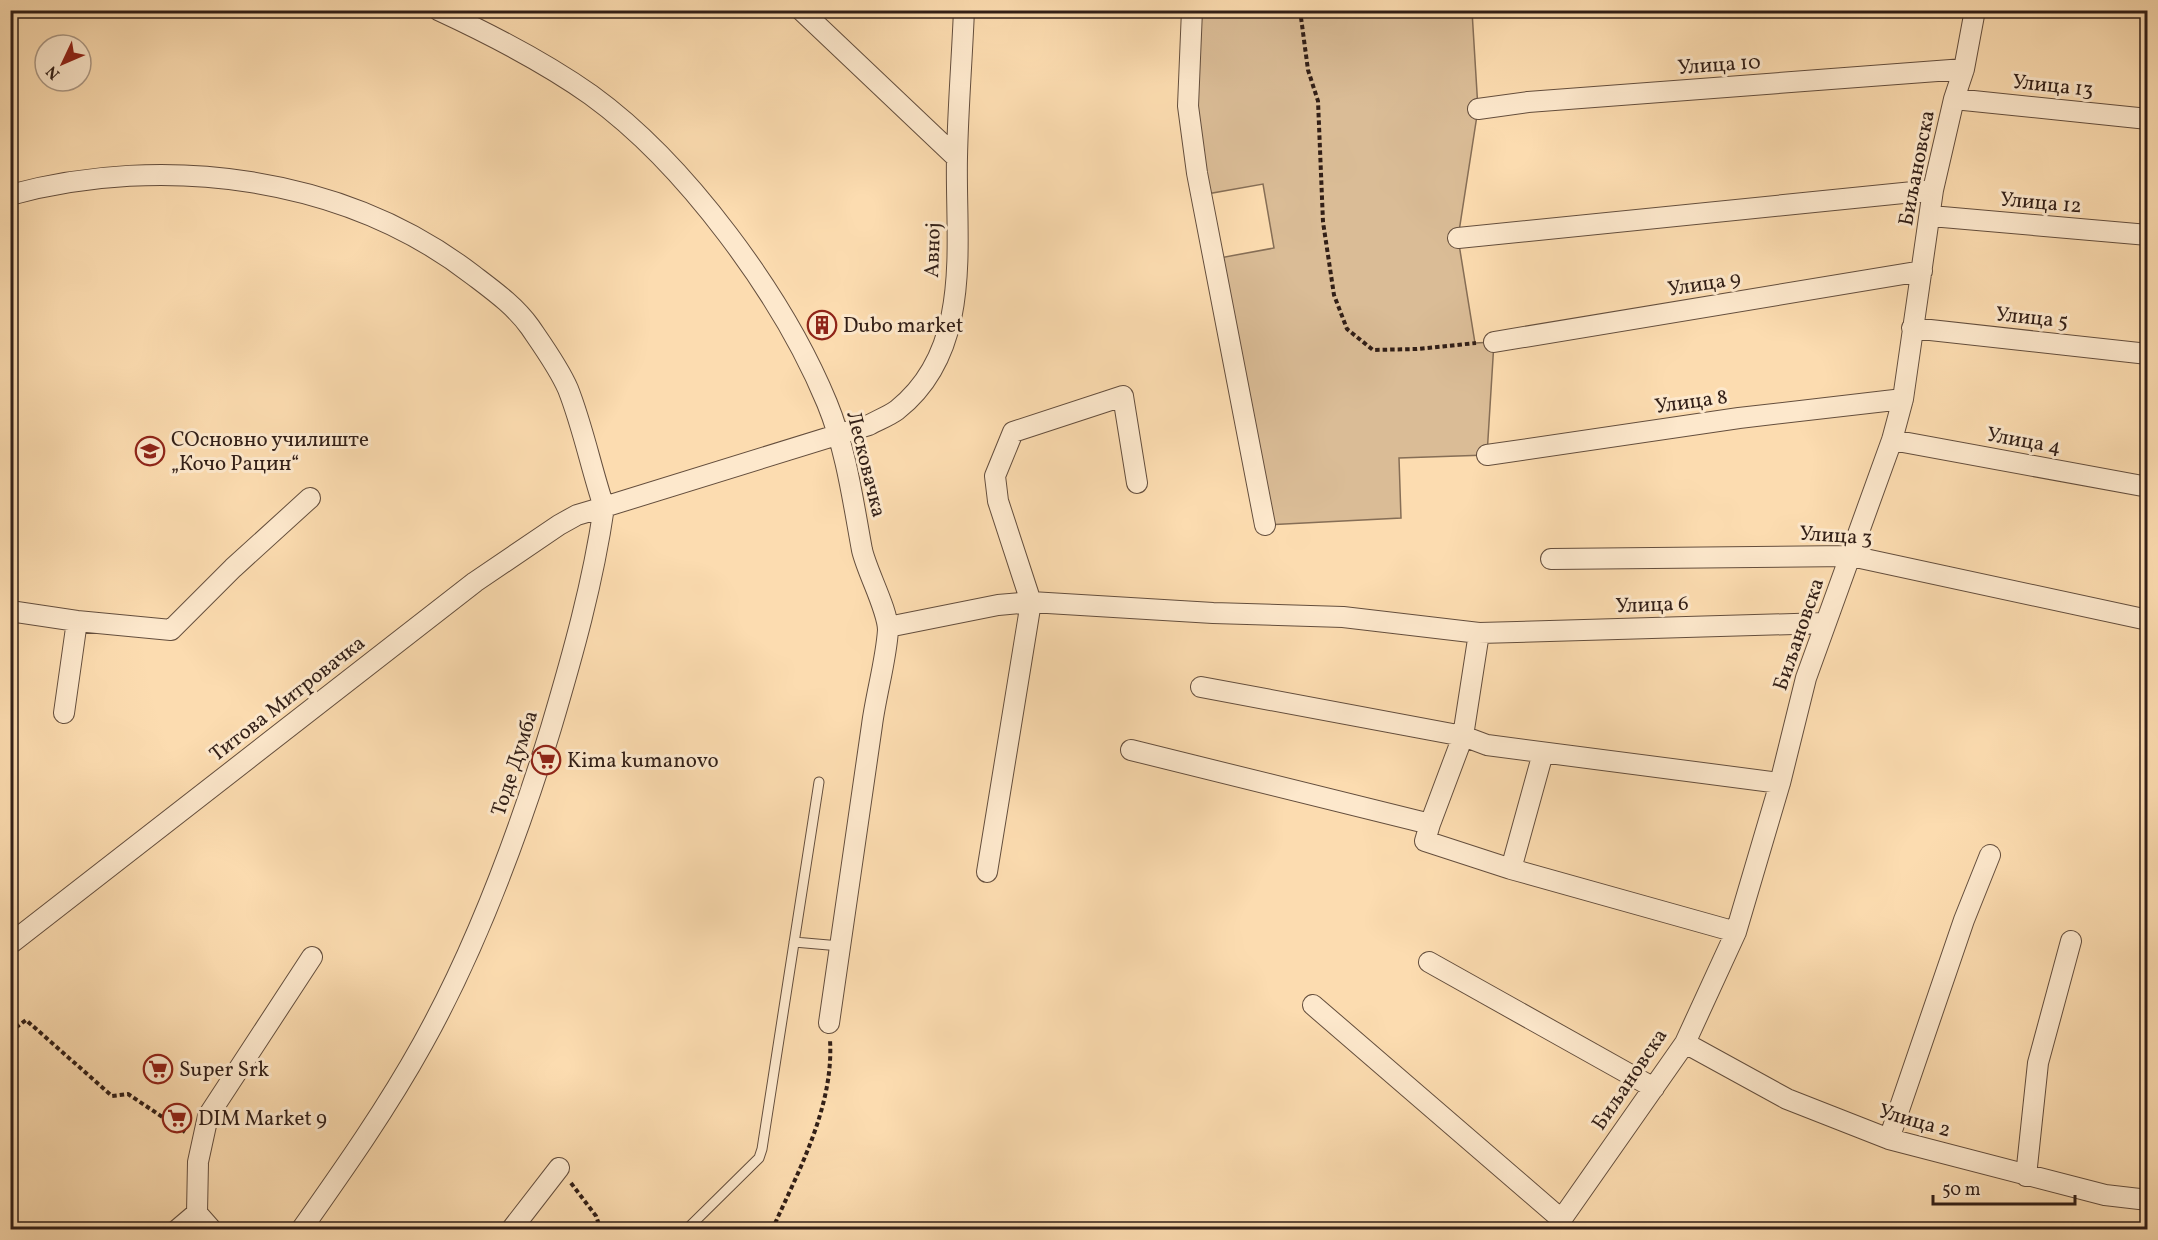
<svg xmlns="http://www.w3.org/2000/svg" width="2158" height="1240" font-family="Vollkorn,serif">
	<rect width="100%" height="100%" fill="#fcdcb0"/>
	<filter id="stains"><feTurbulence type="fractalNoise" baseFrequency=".00333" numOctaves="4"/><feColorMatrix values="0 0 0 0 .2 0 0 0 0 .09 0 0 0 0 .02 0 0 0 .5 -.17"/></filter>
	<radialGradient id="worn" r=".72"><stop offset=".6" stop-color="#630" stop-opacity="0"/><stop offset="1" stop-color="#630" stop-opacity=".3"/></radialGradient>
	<path fill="#dabc96" stroke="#866e56" stroke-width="1.5" d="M1193,11H1472L1478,109L1458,238L1475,343L1494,342L1487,455L1399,458L1401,518L1265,525L1214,259L1274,248L1263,184L1201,195Z"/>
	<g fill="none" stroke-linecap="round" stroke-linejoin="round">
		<g stroke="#644e3d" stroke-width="11">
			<path id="service" d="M794,942L840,946
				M686,1230L759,1158L762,1149L819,782"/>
		</g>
		<g stroke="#644e3d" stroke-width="22">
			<path id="minor" d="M438,10C492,35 543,61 591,95C685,163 783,296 827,403C846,449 853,501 862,550C867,572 888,610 888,630C886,661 876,694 872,725C858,824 843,924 829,1023
				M801,10L957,158
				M1192,10L1188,106L1197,173L1265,525
				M1954,99L2148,119
				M1478,109L1528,102L1964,69
				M10,195C164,153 345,176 473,275C494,291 515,306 530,327C543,346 559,368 568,389C583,427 591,468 604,507L577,515L559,525L475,582L10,944
				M1931,216L2148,235
				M1458,238L1933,190
				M1912,328L2148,354
				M1494,342L1922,271
				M1892,440L2148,487
				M1487,455L1739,418L1903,399
				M1551,559L1851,556L2148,620
				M10,611L77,621L171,630L233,568L310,498
				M888,627L998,605L1031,602L1213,613L1343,617L1479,633L1826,623
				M1201,687L1463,736L1487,745L1780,783
				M64,713L77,621
				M1131,750L1430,824L1463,736L1479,633
				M1430,824L1425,841L1511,869L1736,932
				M1511,869L1543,753
				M987,872L1031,602L998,501L995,476L1013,432L1123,396L1137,483
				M1429,962L1654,1088
				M1313,1005L1561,1219
				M1685,1043L1787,1099L1889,1139L2105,1195L2148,1200
				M1889,1139L1964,920L1990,855
				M2026,1176L2038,1063L2071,941
				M177,1230L197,1213
				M212,1230L197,1213L198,1162L208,1116L312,957
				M301,1230C344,1169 387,1108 423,1043C478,944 518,835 551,728C573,654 593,583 604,507L869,425C878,420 889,416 897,410C974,349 955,243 957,157C958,108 962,59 964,10
				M511,1230L559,1168
				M1554,1230L1685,1043L1736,932L1780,783L1806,678L1892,440L1903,399L1933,190L1954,99L1964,69L1975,10"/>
		</g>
		<path stroke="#321f17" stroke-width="4" stroke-dasharray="4.5 3" stroke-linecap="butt" d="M1300,10L1308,70L1318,101L1323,222L1334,295L1347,329L1373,350L1417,349L1476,343
			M10,1032L26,1020L112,1096L128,1094L185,1132
			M571,1183L596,1216L601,1230
			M772,1230C799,1170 834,1106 830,1040"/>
		<use href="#service" stroke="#fde8cc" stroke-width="9"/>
		<use href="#minor" stroke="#fde8cc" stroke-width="20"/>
	</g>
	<defs>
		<g id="building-ring" transform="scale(1.5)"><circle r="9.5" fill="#fde8cc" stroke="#8f2418" stroke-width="1.5"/><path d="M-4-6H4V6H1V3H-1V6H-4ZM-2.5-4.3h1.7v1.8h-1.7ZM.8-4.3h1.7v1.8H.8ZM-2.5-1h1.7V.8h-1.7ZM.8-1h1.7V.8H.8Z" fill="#8f2418"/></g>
		<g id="school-ring" transform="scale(1.5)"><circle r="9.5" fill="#fde8cc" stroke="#8f2418" stroke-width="1.5"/><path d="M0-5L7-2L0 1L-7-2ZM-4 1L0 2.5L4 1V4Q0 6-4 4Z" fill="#8f2418"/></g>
		<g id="supermarket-ring" transform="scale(1.5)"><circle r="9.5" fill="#fde8cc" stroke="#8f2418" stroke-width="1.5"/><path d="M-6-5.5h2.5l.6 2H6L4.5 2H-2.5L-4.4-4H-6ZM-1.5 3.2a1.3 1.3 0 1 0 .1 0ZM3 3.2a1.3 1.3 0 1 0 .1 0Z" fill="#8f2418"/></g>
	</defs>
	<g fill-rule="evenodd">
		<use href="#building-ring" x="822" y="325"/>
		<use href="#school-ring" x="150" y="451"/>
		<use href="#supermarket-ring" x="546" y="760"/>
		<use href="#supermarket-ring" x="158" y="1069"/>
		<use href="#supermarket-ring" x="177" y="1118"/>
	</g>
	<g text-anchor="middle" stroke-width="6" stroke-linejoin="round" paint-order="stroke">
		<g font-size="21" fill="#321f17" stroke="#fde8cc">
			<text transform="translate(1719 64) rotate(-4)" y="7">Улица 10</text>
			<text transform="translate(2053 85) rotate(6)" y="7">Улица 13</text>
			<text transform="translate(1916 168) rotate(-79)" y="7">Биљановска</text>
			<text transform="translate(2041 202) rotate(5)" y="7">Улица 12</text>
			<text transform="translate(932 250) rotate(-88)" y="7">Авној</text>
			<text transform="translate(1704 283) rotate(-9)" y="7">Улица 9</text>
			<text transform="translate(2032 317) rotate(6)" y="7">Улица 5</text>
			<text transform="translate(1691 401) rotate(-8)" y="7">Улица 8</text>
			<text transform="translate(2024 440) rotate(10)" y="7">Улица 4</text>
			<text transform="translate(867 464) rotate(76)" y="7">Лесковачка</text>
			<text transform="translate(1836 535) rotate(4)" y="7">Улица 3</text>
			<text transform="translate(1652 604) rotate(-2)" y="7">Улица 6</text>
			<text transform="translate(1798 634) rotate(-71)" y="7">Биљановска</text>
			<text transform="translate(287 698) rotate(-38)" y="7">Титова Митровачка</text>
			<text transform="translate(514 763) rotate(-72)" y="7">Тоде Думба</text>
			<text transform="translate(1629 1079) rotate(-56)" y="7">Биљановска</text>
			<text transform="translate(1915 1120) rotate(16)" y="7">Улица 2</text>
		</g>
		<g font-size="21" fill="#321f17" stroke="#fde8cc" text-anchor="start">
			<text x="843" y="332">Dubo market</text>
			<text x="171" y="446">СОсновно училиште<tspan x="171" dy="24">„Кочо Рацин“</tspan></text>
			<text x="567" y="767">Kima kumanovo</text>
			<text x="179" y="1076">Super Srk</text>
			<text x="198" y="1125">DIM Market 9</text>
		</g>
	</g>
	<rect width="2158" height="1240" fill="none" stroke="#fcdcb0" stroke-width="36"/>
	<rect x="12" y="12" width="2134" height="1216" fill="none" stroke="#321f17" stroke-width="3"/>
	<rect x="18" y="18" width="2122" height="1204" fill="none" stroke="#321f17" stroke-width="1.5"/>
	<g transform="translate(63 63) rotate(226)"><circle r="28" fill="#fde8cc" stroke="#ac9884" stroke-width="1.5"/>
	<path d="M0-4.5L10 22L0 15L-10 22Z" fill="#8f2418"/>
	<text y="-9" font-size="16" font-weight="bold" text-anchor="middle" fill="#321f17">N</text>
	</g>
	<path d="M1933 1195v9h142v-9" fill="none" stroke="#321f17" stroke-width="3"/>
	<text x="1942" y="1195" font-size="18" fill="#321f17" stroke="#fde8cc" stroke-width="4.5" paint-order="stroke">50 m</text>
	<rect width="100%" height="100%" filter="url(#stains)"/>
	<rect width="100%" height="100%" fill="url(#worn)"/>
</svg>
